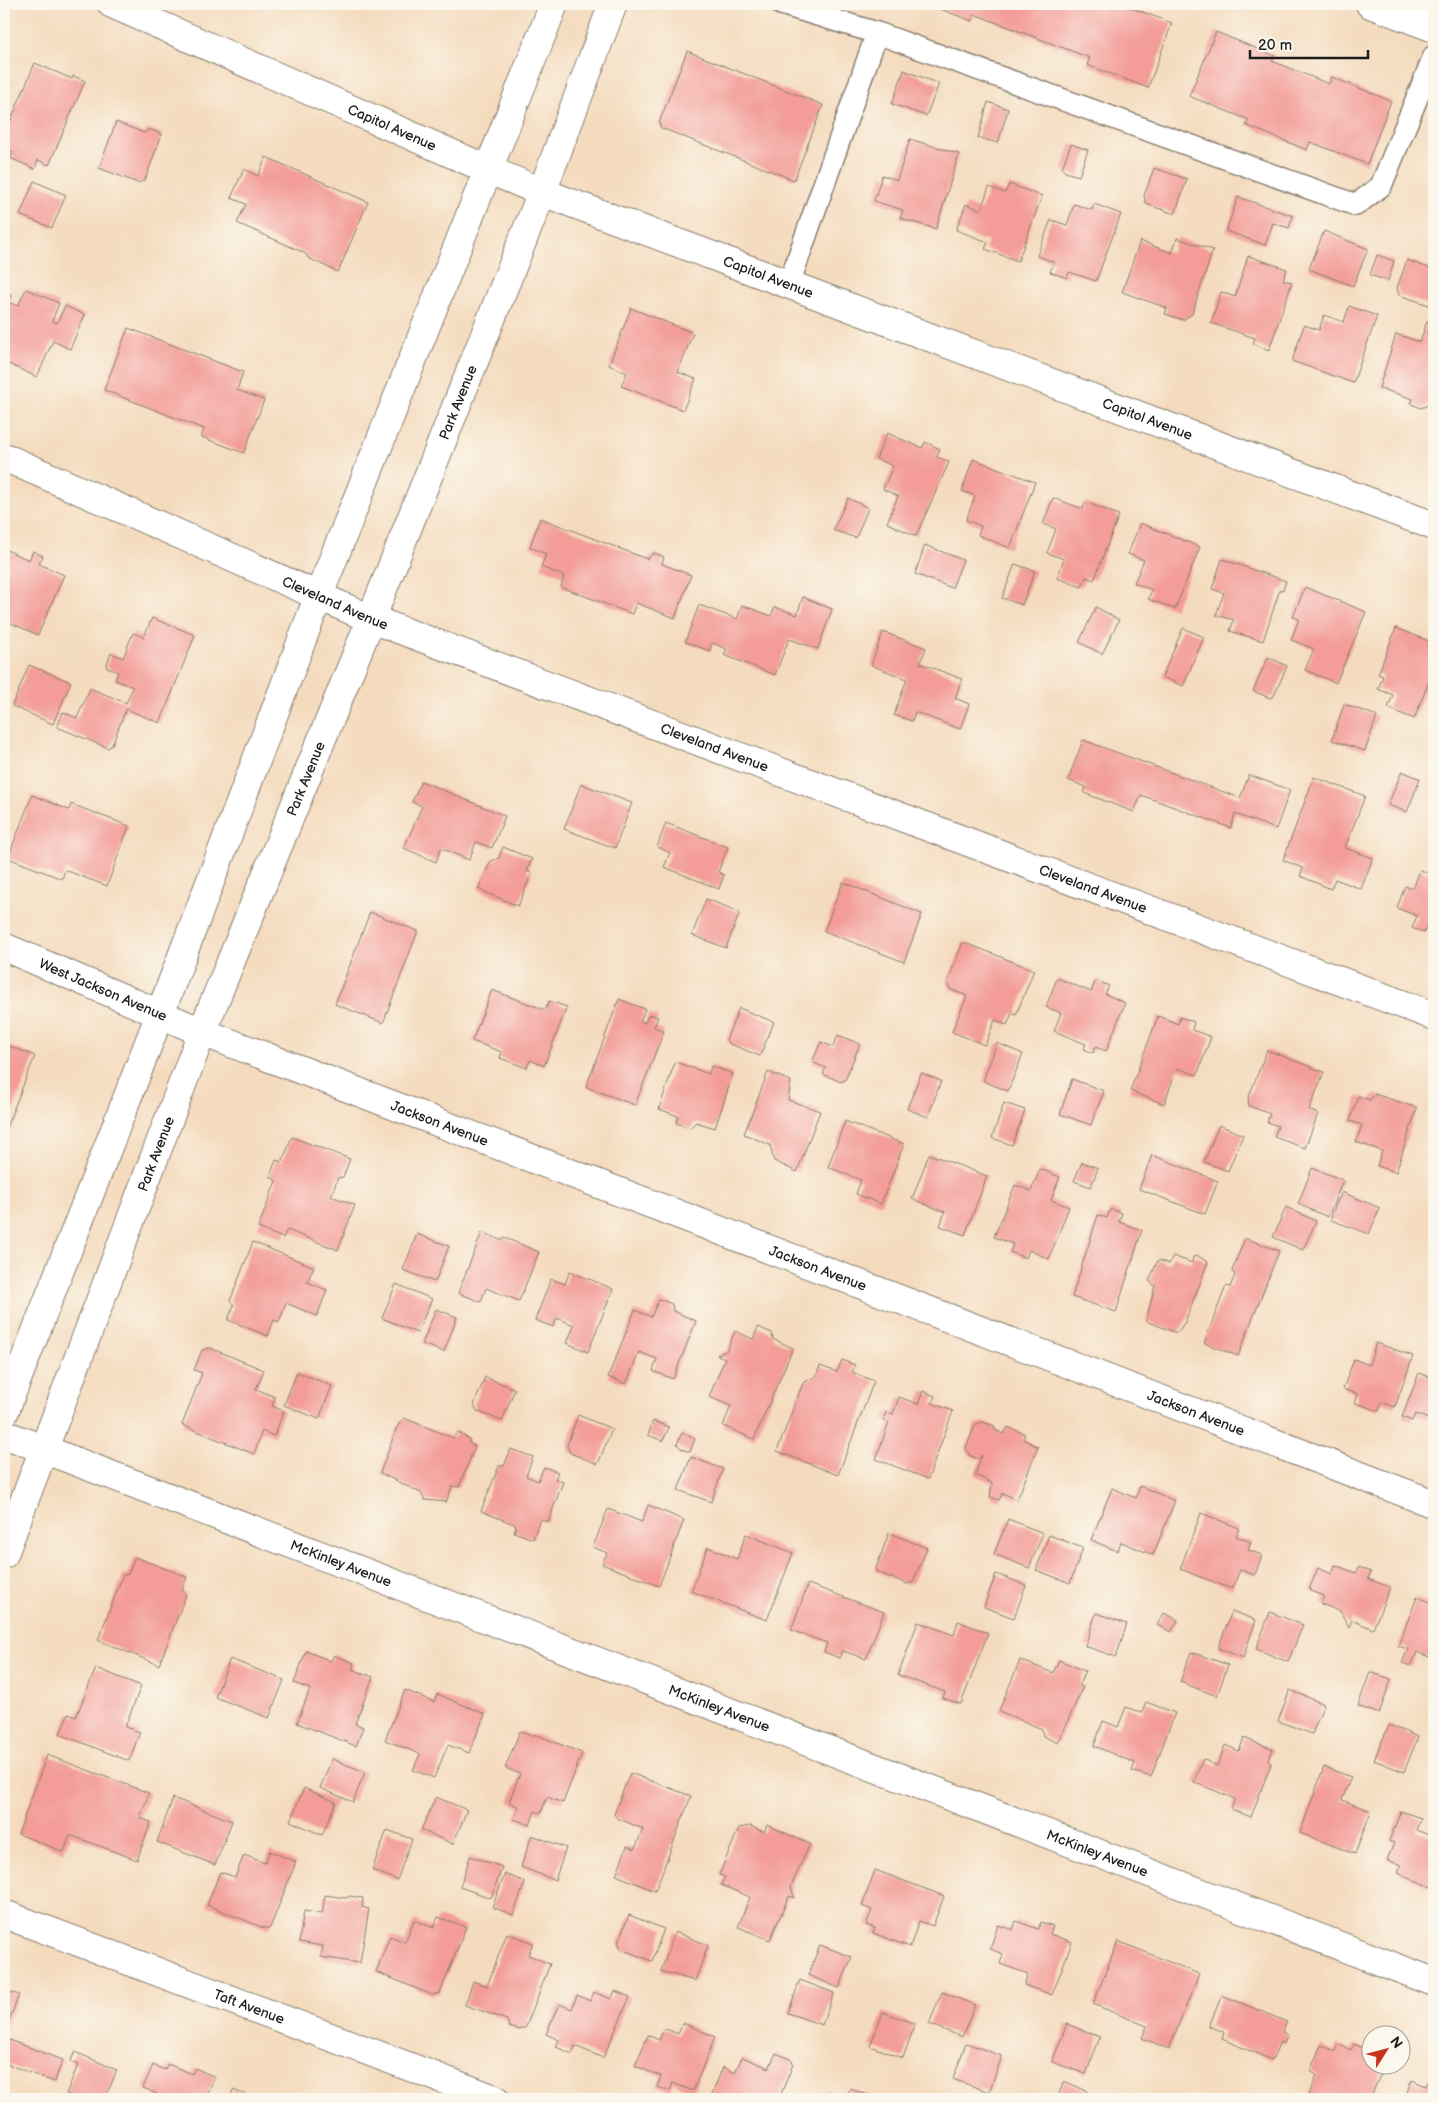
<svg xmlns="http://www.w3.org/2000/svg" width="1438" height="2103" font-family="'Balsamiq Sans',sans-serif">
	<rect width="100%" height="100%" fill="#fbf7ec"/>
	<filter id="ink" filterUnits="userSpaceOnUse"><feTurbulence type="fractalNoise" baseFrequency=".02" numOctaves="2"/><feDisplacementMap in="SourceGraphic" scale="10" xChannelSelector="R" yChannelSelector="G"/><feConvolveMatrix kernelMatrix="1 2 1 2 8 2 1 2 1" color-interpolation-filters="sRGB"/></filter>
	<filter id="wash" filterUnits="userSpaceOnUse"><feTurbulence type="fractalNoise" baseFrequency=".0096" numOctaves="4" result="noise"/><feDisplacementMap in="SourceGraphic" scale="20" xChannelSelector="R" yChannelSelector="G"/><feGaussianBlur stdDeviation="1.12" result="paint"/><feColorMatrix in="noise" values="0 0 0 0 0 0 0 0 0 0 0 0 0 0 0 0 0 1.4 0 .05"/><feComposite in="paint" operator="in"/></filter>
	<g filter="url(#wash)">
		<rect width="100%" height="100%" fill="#f4dbbe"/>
		<g id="blocks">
			<path fill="#f39c98" d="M927,4H1121L1172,23L1148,88L1087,65L1090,58L974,14L972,21Z
				M1216,32L1275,56L1272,61L1329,84L1332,77L1391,101L1367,164L1310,142L1307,150L1246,125L1249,120L1189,96Z
				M687,51L823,105L794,180L661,128L659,123Z
				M35,63L72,79L73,76L85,81L49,165L38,160L35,169L10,158L13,152L4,148V136Z
				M904,70L939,84L926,116L892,104Z
				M988,102L1008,109L998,143L978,138Z
				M116,122L144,133L149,129L162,134L145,180L138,183L99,168Z
				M910,139L959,154L936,229L900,218L903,210L874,201L882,175L897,180Z
				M1071,144L1088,150L1079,176L1065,172L1062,168Z
				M266,157L368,202L338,272L308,258L305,253L237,223L246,204L231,198L244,169L258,176Z
				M1154,168L1187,179L1175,214L1146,204L1144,196Z
				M34,181L66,195L52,228L20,215Z
				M1009,184L1042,196L1018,261L985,249L988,242L956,230L966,204L981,210L989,187L1005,193Z
				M1238,197L1293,216L1289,228L1273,223L1265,245L1226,231Z
				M1074,204L1092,210L1094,204L1121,214L1096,281L1069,272L1067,278L1050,272L1054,262L1037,256L1051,220L1067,225Z
				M1324,231L1368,249L1353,286L1309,269Z
				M1177,238L1213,250L1192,314L1183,320L1165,314L1167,308L1122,292L1140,241L1172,253Z
				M1377,255L1394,261L1388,281L1370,275Z
				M1248,256L1287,269L1283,280L1292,282L1269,350L1253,344L1255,338L1211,323L1221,292L1235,297Z
				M1407,260L1434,270V289L1429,305L1399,295L1397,288Z
				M26,289L59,303L52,321L57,323L65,306L85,315L70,349L53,341L37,377L4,362V291L11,294L8,302L18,306Z
				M1349,306L1377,316L1353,383L1292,361L1304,325L1319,330L1324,315L1344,322Z
				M631,308L693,333L678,372L696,379L683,410L621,386L627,373L609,365Z
				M1427,321L1434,324V387L1428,405L1421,408L1411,404L1413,399L1379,388L1396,334L1420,342Z
				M128,328L243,372L237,390L264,400L244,453L201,437L204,429L104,390Z
				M887,433L922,448L925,442L940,449L937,457L949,462L916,536L887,523L898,496L883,489L893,466L876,459Z
				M973,459L1035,482L1010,548L978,535L981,526L966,520L975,496L962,491Z
				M848,498L868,508L856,538L833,530Z
				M1053,498L1083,509L1085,502L1119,515L1094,580L1086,577L1082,587L1057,578L1064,559L1047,553L1056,529L1043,524Z
				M540,518L647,559L654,553L664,557L662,564L691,575L675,618L636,603L632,614L561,587L564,576L541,567L546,554L530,547Z
				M1140,523L1200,547L1175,609L1148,599L1152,590L1134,583L1144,560L1128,554Z
				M925,545L963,560L952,588L915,574Z
				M4,549L29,560L33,551L43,556L39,564L64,575L38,635L4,620Z
				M1222,559L1286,581L1283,590L1280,589L1263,641L1230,631L1234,620L1216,615L1224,593L1212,589Z
				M1015,564L1035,571L1022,605L1002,598Z
				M1305,587L1366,612L1336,683L1305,670L1314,649L1291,640L1299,619L1293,617Z
				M803,597L832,609L818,649L789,639L775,675L724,655L727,649L712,643L710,651L685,642L699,605L737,619L742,605L771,616L775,607L797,615Z
				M1096,607L1119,620L1102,654L1079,642Z
				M152,618L195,635L160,723L126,709L112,745L108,748L57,727L63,712L77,718L90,688L126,703L133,687L115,680L118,672L106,667L111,653L123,658L133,633L144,637Z
				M1183,628L1204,637L1183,686L1162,677Z
				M1396,628L1434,643V669L1414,719L1388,708L1393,695L1378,689L1383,676L1378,674Z
				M883,632L926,648L920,663L962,679L955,698L969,704L960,729L915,712L912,721L894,715L907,679L871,665Z
				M1268,657L1287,666L1274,696L1270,698L1253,691Z
				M29,665L71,682L53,724L12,706Z
				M1344,704L1377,716L1365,751L1332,740Z
				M1083,740L1240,798L1249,775L1290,790L1276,829L1235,814L1231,828L1141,795L1134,812L1084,793L1086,787L1068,780Z
				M1402,771L1420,779L1407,812L1388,805Z
				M1314,777L1365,796L1345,848L1373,858L1361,889L1335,879L1331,889L1300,876L1303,868L1283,860Z
				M421,781L505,816L492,848L476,842L469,860L441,848L436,862L404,848L422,806L412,802Z
				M581,784L632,803L615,848L564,829Z
				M32,795L69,810L71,804L129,826L107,886L65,870L62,879L8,858Z
				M666,823L728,847L718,872L724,875L719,889L664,867L670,853L657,847Z
				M503,847L532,859L527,871L532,873L518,906L478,889L491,861L499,858Z
				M1420,870L1434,875V930L1426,927L1424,933L1412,928L1417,916L1397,908L1405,886L1413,889Z
				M843,882L922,914L904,962L824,931Z
				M706,899L740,912L726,948L692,935Z
				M370,912L418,931L383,1023L335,1004Z
				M963,942L1034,970L1016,1015L1012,1013L1007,1025L995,1020L985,1045L952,1032L967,996L950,989L947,983Z
				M1057,978L1091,992L1096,980L1109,986L1105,994L1125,1003L1106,1051L1095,1047L1093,1053L1084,1049L1086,1044L1054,1031L1061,1013L1046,1007Z
				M492,990L545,1010L549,1001L567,1007L544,1066L530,1060L527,1068L500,1058L502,1052L472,1041Z
				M619,999L645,1009L640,1021L645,1023L649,1014L658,1017L654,1027L664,1031L635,1105L586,1087Z
				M739,1008L774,1022L760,1056L730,1044L726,1040Z
				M1158,1016L1178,1024L1180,1017L1194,1022L1192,1030L1211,1037L1197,1075L1177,1068L1164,1104L1130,1091Z
				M838,1035L860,1044L845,1080L841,1082L823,1074L826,1068L812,1062L821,1042L833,1047Z
				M997,1043L1023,1054L1008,1091L983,1081Z
				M4,1044L35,1056L4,1133Z
				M1267,1050L1324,1072L1309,1110L1318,1114L1305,1148L1274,1137L1278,1126L1267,1122L1270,1114L1249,1106L1248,1099Z
				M675,1062L709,1074L711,1066L733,1074L715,1128L696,1122L690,1128L676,1123L678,1116L659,1109Z
				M768,1072L791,1081L788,1100L820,1111L797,1172L774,1161L770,1145L744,1134Z
				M921,1073L941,1081L928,1117L907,1109Z
				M1072,1079L1104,1091L1091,1125L1060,1114Z
				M1375,1094L1417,1108L1396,1172L1377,1166L1382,1151L1356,1142L1362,1125L1350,1121L1358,1096L1370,1100Z
				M1004,1103L1025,1110L1012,1145L992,1138Z
				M845,1121L904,1144L881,1204L856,1194L861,1180L828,1167Z
				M1219,1125L1243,1135L1228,1171L1204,1162Z
				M292,1137L350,1159L343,1177L338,1178L331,1196L355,1205L338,1250L287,1230L283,1238L258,1228L276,1181L270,1176L276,1160L282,1162Z
				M929,1154L987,1176L965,1235L940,1226L945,1212L912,1199Z
				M1152,1155L1218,1181L1205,1214L1139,1189Z
				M1082,1162L1098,1168L1091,1187L1074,1181Z
				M1312,1168L1343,1180L1328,1217L1298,1204Z
				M1040,1169L1060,1177L1051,1200L1069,1207L1049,1259L1029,1250L1026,1258L1010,1252L1013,1244L994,1237L1015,1185L1031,1191Z
				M1342,1192L1380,1208L1369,1234L1331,1220L1332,1213Z
				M1286,1207L1316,1221L1303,1250L1273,1237Z
				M1110,1209L1122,1213L1119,1222L1142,1230L1116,1312L1072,1297L1098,1215L1107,1218Z
				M482,1232L500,1240L505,1238L539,1252L519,1301L486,1288L481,1302L458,1293Z
				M417,1234L449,1246L435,1282L403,1270Z
				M1245,1238L1279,1251L1238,1356L1204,1343L1226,1286L1230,1287L1235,1275L1232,1271Z
				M253,1242L314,1267L307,1282L327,1290L317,1316L286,1303L279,1322L274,1320L268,1336L228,1320L234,1305L230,1301Z
				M1173,1256L1192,1263L1193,1257L1198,1256L1208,1262L1185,1322L1177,1333L1146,1321L1155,1286L1149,1281L1158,1260L1169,1264Z
				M570,1271L613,1289L588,1352L567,1343L574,1325L557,1318L553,1327L535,1320L551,1279L565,1284Z
				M396,1284L432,1299L417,1333L382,1318Z
				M659,1299L672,1304L673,1311L696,1321L673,1379L653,1371L657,1359L639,1352L626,1384L608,1377L635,1310L651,1317Z
				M436,1309L457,1317L444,1352L422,1344Z
				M758,1327L772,1333L773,1339L793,1348L754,1439L723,1426L731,1406L709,1397L725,1358L717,1355L727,1350L735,1331L753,1339Z
				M1376,1343L1413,1356L1395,1407L1382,1402L1379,1411L1355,1403L1358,1394L1343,1389L1354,1359L1369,1365Z
				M210,1348L264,1370L256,1389L275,1397L272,1406L284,1411L274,1436L262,1431L254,1454L182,1425L202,1373L194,1370L202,1350Z
				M842,1360L855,1365L852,1372L874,1381L838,1475L777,1451L803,1383L816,1376L820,1366L837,1372Z
				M297,1372L332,1386L319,1419L284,1405Z
				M1419,1373L1434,1379V1421L1415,1414L1412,1421L1402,1417Z
				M485,1377L515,1389L502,1421L477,1411L474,1405Z
				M923,1391L935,1396L932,1403L953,1411L928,1479L876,1459L889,1422L883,1420L886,1412L893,1414L899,1397L918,1404Z
				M578,1415L612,1429L598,1464L570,1453L567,1445Z
				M404,1418L453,1438L458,1432L469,1439V1443L475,1446L459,1487L452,1486L446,1502L425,1500L421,1493L380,1473L397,1427Z
				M653,1421L669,1427L663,1441L648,1435Z
				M982,1422L995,1426L994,1429L1003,1434L1008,1427L1025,1434L1023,1439L1038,1447L1017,1500L1003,1493L999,1500L990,1497L992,1483L975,1475L982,1455L978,1459L969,1455L966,1448L975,1425Z
				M682,1433L695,1439L690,1452L682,1449L677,1444Z
				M511,1449L533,1457L526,1476L538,1481L544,1467L558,1472L555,1479L563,1482L548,1522L540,1519L533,1539L514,1532L516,1525L481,1511L499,1466H504Z
				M691,1457L723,1469L711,1502L678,1490Z
				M1140,1486L1175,1501L1153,1555L1121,1542L1117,1551L1091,1540L1112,1488L1136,1498Z
				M648,1505L684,1520L659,1586L602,1564L607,1553L593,1547L608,1509L642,1522Z
				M1201,1513L1239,1528L1236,1536L1251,1542L1248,1550L1262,1555L1255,1575L1240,1570L1232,1589L1180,1569Z
				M1008,1519L1043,1533L1029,1568L994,1554Z
				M889,1533L927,1548L913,1582L907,1584L875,1571Z
				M746,1534L793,1553L767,1620L691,1591L708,1547L737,1559Z
				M1049,1535L1083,1548L1070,1583L1036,1570Z
				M135,1557L187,1577L182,1590L186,1595L159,1665L98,1640L123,1575L128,1574Z
				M1335,1565L1356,1573L1359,1567L1371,1572L1368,1579L1390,1587L1373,1629L1352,1620L1349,1627L1340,1611L1321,1604L1324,1596L1309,1590L1318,1568L1332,1574Z
				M996,1574L1026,1585L1014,1618L984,1607Z
				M808,1584L884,1612L866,1659L843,1651L840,1658L824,1652L827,1643L791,1630Z
				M1417,1597L1434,1604V1659L1417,1652L1411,1666L1402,1663L1408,1649L1398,1646Z
				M1232,1611L1256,1620L1243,1658L1218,1648Z
				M1270,1612L1303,1625L1288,1662L1256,1649Z
				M1096,1613L1127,1624L1116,1657L1085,1646Z
				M1164,1613L1178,1620L1171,1632L1157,1625Z
				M958,1621L988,1633L961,1704L943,1698L945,1692L898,1675L918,1622L954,1635Z
				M306,1651L331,1661L334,1655L354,1663L352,1669L373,1677L355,1724L363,1727L356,1746L297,1723L310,1689L294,1683Z
				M1191,1652L1228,1665L1217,1696L1180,1682Z
				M230,1659L284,1680L269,1718L215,1697Z
				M1020,1660L1053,1673L1059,1660L1085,1671L1079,1685L1083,1687L1058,1743L1043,1736L1042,1729L999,1711Z
				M96,1668L141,1686L125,1727L140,1732L129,1761L60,1734L68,1714L76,1717Z
				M1370,1672L1391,1679L1379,1714L1358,1706Z
				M405,1690L434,1702L437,1694L485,1714L469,1753L448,1745L434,1778L413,1770L420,1754L385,1740Z
				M1290,1690L1324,1704L1312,1734L1278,1721Z
				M1146,1702L1175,1713L1151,1777L1132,1771L1135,1763L1094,1746L1103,1721L1118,1727L1126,1707L1142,1713Z
				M1389,1725L1418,1737L1404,1772L1374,1760Z
				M520,1731L533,1736L534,1734L582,1753L563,1803L547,1797L541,1813L535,1811L530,1825L514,1819L519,1807L509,1802L520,1774L505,1768Z
				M1244,1738L1273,1749L1268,1760L1271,1764L1251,1817L1231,1809L1235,1799L1194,1782L1203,1759L1217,1766L1225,1745L1239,1751Z
				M47,1755L149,1793L140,1818L151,1822L137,1860L70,1835L64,1852L18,1834Z
				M332,1759L365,1772L353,1802L320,1788Z
				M1324,1767L1351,1777L1342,1800L1371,1811L1355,1854L1300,1833Z
				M630,1773L691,1796L655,1891L616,1875L627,1846L635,1849L643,1829L617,1818L614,1814Z
				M304,1788L336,1802L322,1835L290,1821Z
				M436,1797L467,1810L453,1844L421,1830Z
				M173,1798L232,1821L215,1865L157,1842Z
				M1401,1811L1421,1818L1416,1830L1434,1837V1888L1398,1873L1401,1865L1387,1860L1394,1843L1389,1841Z
				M767,1825L810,1844L791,1886L794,1898L789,1896L770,1940L738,1927L750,1897L721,1885L725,1877L719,1875L739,1828L750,1826L764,1832Z
				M387,1830L412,1839L397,1880L372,1870Z
				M532,1835L566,1848L555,1880L521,1867Z
				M270,1851L296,1862L270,1928H264L207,1905L220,1872L235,1877L244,1855L265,1863Z
				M470,1856L502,1867L491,1898L460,1887Z
				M875,1870L944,1896L933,1926L919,1921L910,1947L873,1933L875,1928L866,1925L872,1910L862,1906Z
				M505,1874L525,1882L513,1915L492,1907Z
				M325,1895L346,1898L350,1896L363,1898L362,1907L369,1909L360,1963L321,1957L323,1946L299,1942L304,1911L322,1914Z
				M629,1915L664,1929L652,1961L621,1949L618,1942Z
				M438,1917L466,1927L440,1993L432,1995L376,1972L390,1936L405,1942L414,1920L434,1928Z
				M1016,1921L1038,1929L1041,1922L1053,1926L1050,1934L1072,1942L1052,1995L1024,1985L1028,1974L1000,1964L1003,1954L990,1949L998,1925L1013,1930Z
				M675,1932L708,1945L695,1981L661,1971Z
				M507,1933L533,1943L528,1955L550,1964L526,2027L519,2030L509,2027L507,2020L465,2005L473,1981L487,1986Z
				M1118,1941L1199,1974L1169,2049L1142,2038L1147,2026L1093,2004Z
				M820,1945L852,1957L839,1988L808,1975Z
				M800,1980L834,1993L822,2025L788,2013Z
				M4,1990L19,1995L4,2033Z
				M615,1991L630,1997L603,2058L575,2046L572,2054L556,2047L559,2040L546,2034L559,2004L572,2009L577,1995L590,2001L594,1992L611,1999Z
				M942,1992L975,2005L962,2037L929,2024Z
				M1222,1995L1287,2022L1282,2032L1288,2035L1284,2044L1280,2042L1272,2060L1222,2039L1224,2032L1209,2026Z
				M883,2012L915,2024L903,2058L870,2046Z
				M683,2023L715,2037L693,2091L673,2083L670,2091L657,2087L661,2076L635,2066L648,2035L659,2040L664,2028L678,2034Z
				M1067,2024L1100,2037L1086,2074L1052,2062Z
				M4,2038L63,2060L54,2082L4,2063Z
				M966,2043L1002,2056L989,2092L953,2079Z
				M1338,2044L1351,2050L1354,2044L1370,2051L1368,2057L1370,2058V2066H1384L1370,2099H1342L1335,2096L1334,2099H1307L1317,2075L1310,2071L1321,2045L1335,2051Z
				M75,2052L117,2070L105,2099H79L66,2094L78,2065L70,2062Z
				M776,2053L792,2060L793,2064L779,2099H710L723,2067L735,2073L742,2057L769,2068Z
				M168,2064L192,2074L195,2068L215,2077L205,2099H154L157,2094L143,2088L153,2065L165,2070Z
				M1412,2080L1426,2086L1429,2080L1434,2082V2099H1404Z
				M1064,2081L1087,2091L1083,2099H1057Z
				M850,2088L877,2099H824L827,2091L846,2098Z
				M233,2090L257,2099H229Z"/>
		</g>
	</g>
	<g filter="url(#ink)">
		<use href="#blocks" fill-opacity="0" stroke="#887c6d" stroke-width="1"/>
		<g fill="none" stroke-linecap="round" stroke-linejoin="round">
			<g stroke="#887c6d" stroke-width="24">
				<path id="service" d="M781,4L877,33
					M789,284L877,33L1356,205L1381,186L1434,56"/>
			</g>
			<g stroke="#887c6d" stroke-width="30">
				<g id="minor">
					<path d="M1370,4L1434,28"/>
					<path id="s1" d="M4,457L371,619L1434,1016"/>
					<path id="s2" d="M4,947L202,1032L1434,1504"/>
					<path id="s3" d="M4,1434L1434,1982"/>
					<path id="s4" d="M4,1914L495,2099"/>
				</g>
			</g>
			<g stroke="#887c6d" stroke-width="30">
				<g id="secondary">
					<path id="s5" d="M112,4L489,170L542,192L1434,526"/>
					<path d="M4,1413L160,1014L319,595L554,4"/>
					<path id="s6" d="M4,1554L202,1032L371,619L542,192L613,4"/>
				</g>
			</g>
			<use href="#service" stroke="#fff" stroke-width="21"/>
			<use href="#minor" stroke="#fff" stroke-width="28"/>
			<use href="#secondary" stroke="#fff" stroke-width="28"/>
		</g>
	</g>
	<g text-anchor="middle" stroke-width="5" stroke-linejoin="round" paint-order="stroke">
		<g font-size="14" fill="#1c1c1c" stroke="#fbf7ec">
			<text dy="5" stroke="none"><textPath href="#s5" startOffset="306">Capitol Avenue</textPath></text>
			<text dy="5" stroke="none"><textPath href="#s5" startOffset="711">Capitol Avenue</textPath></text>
			<text dy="5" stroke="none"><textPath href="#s6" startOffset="1238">Park Avenue</textPath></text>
			<text dy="5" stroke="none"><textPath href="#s5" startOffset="1116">Capitol Avenue</textPath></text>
			<text dy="5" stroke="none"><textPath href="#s1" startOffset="362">Cleveland Avenue</textPath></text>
			<text dy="5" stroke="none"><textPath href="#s1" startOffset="768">Cleveland Avenue</textPath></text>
			<text dy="5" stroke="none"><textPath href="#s6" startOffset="832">Park Avenue</textPath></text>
			<text dy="5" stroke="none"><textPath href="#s1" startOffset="1172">Cleveland Avenue</textPath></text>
			<text dy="5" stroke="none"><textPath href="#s2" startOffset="108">West Jackson Avenue</textPath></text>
			<text dy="5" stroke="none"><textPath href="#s2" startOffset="470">Jackson Avenue</textPath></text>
			<text dy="5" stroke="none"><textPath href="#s6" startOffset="428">Park Avenue</textPath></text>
			<text dy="5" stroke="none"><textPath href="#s2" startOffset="875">Jackson Avenue</textPath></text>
			<text dy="5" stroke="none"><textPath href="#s2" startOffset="1280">Jackson Avenue</textPath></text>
			<text dy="5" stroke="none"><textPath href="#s3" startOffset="361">McKinley Avenue</textPath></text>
			<text dy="5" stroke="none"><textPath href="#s3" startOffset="766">McKinley Avenue</textPath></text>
			<text dy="5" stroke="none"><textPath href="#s3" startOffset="1171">McKinley Avenue</textPath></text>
			<text dy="5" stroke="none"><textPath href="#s4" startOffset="262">Taft Avenue</textPath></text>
		</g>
	</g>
	<rect width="1438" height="2103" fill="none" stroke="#fbf7ec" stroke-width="20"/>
	<g transform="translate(1386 2050) rotate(54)"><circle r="24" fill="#fbf7ec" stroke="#a29f99"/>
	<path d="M0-4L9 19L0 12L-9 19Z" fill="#c8321e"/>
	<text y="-8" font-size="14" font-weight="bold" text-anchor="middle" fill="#1c1c1c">N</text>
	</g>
	<path d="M1250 50v8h118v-8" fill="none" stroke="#1c1c1c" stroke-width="2.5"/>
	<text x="1258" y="50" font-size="15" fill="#1c1c1c" stroke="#fbf7ec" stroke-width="4" paint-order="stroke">20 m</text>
</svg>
